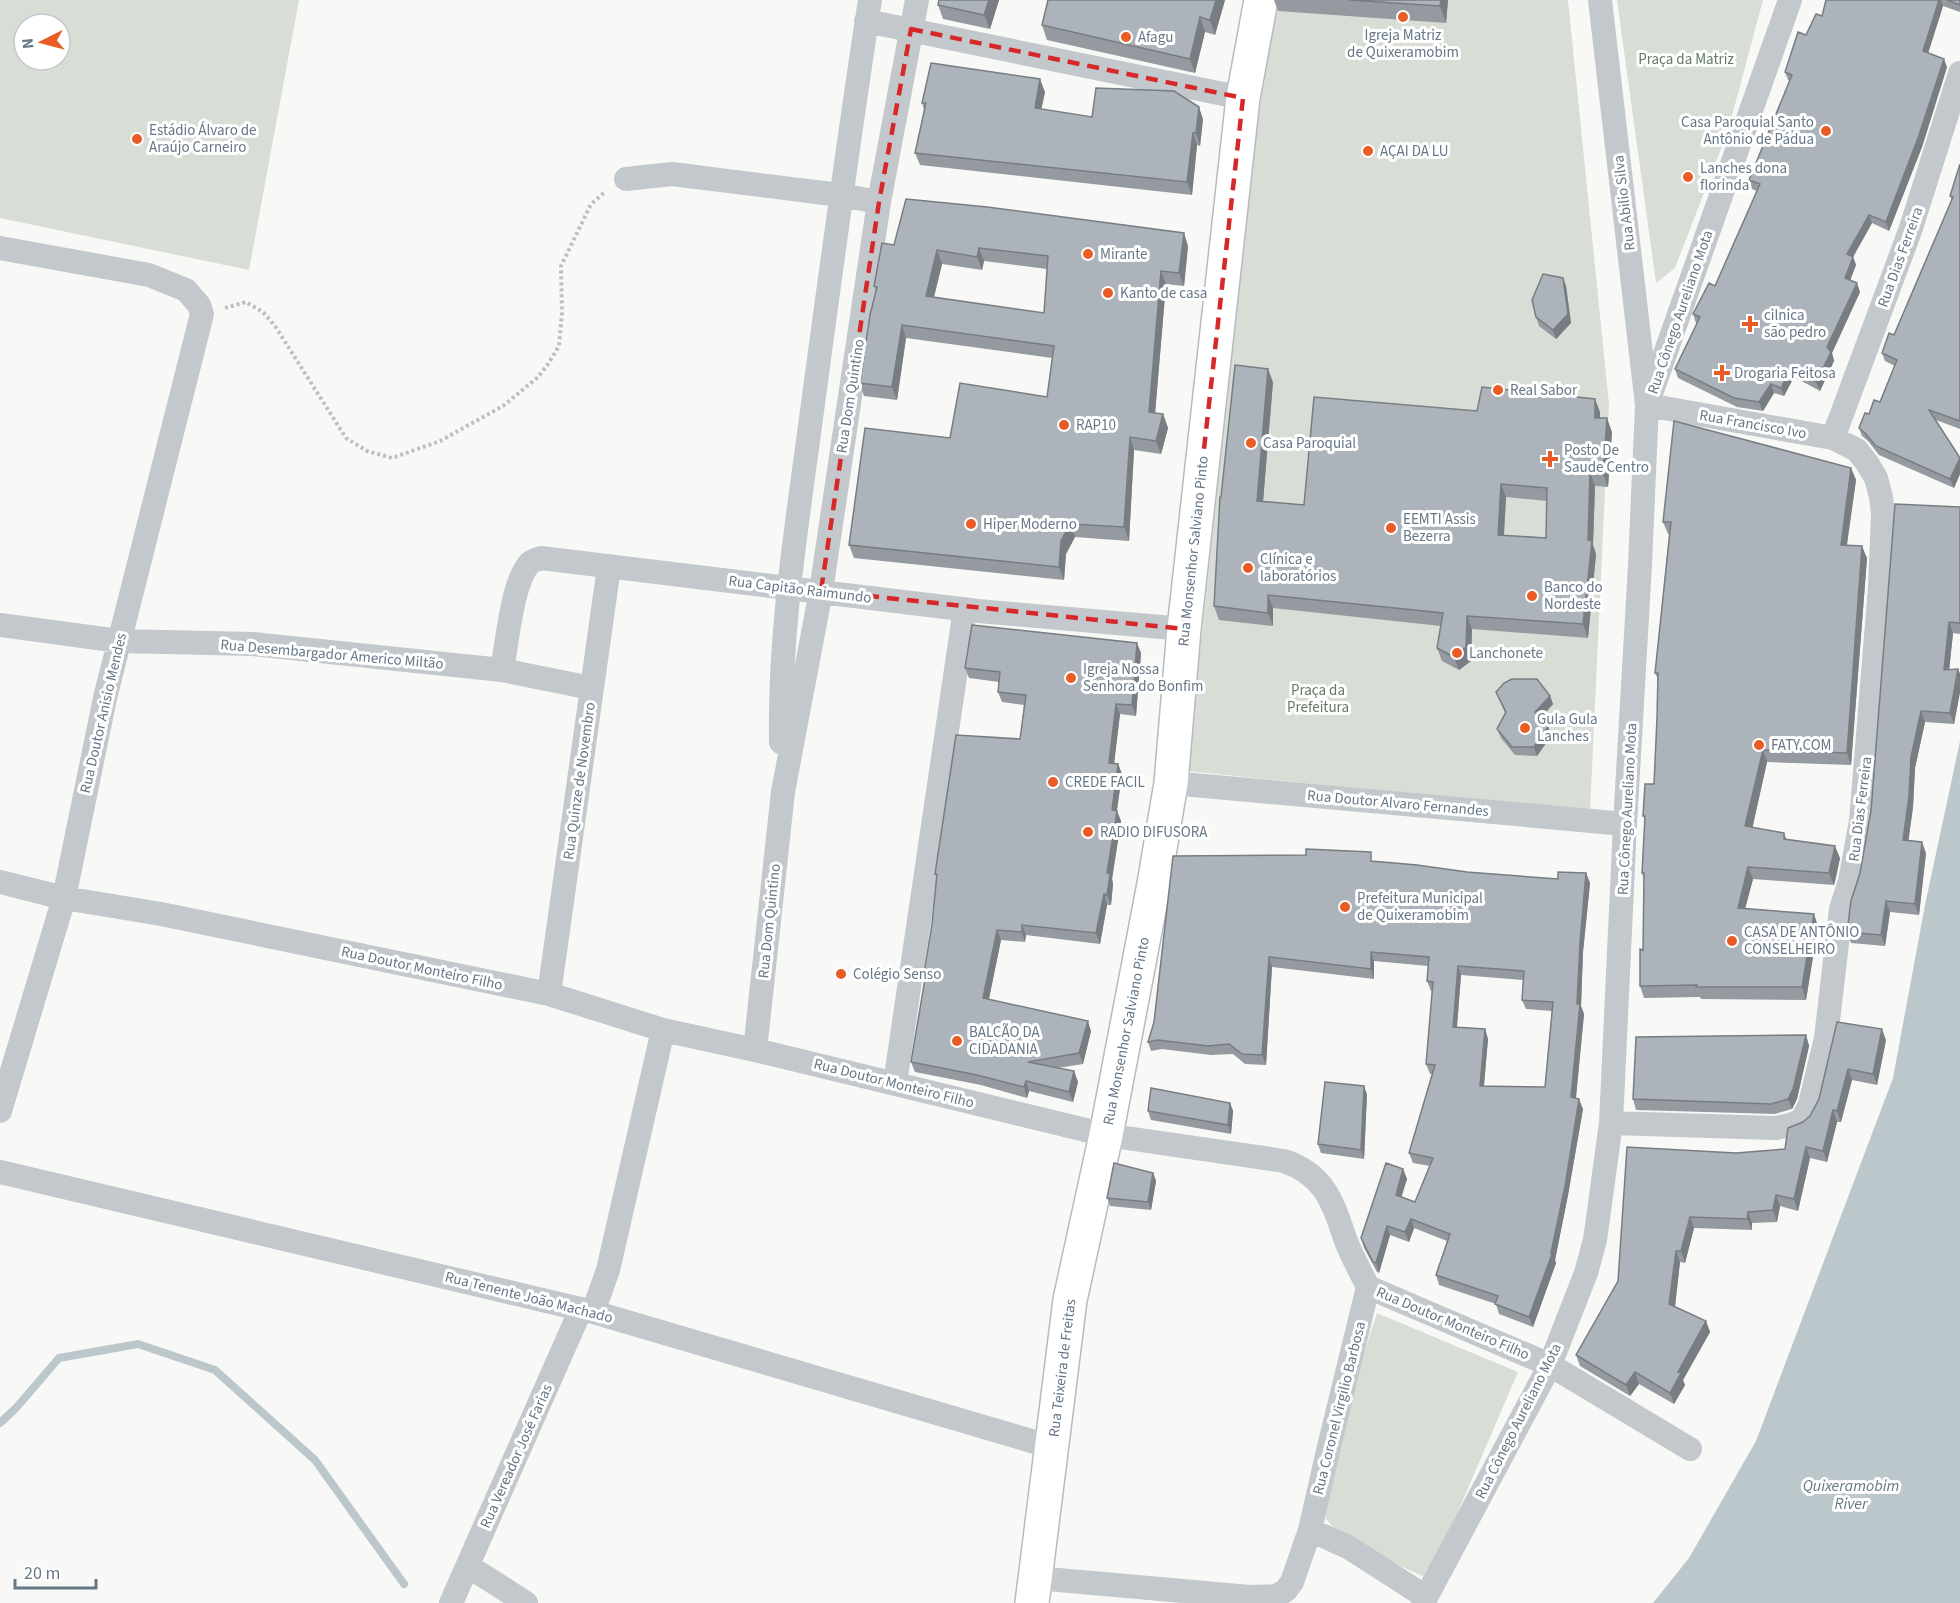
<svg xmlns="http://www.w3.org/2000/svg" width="1960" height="1603" font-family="'Source Sans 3',sans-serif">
	<rect width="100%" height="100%" fill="#f8f9f6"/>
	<path fill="#d8ded5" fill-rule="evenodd" d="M0,0H299L249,270L0,218ZM24,24H60V60H24Z
		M1270,0H1568L1609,404L1590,812L1187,771Z
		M1617,0H1763L1728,131L1675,268L1656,283Z
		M1377,1313L1518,1372L1429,1579L1347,1542L1326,1519L1324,1477Z"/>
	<path fill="#bcc7cc" d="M1960,741V1603H1653L1689,1558L1756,1441L1893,1078L1925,905Z"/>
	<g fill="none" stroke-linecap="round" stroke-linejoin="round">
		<path stroke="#bcc7cc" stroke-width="8" d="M0,1423L16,1408L59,1358L138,1344L215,1370L315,1460L404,1584"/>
		<g stroke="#b6bbc0" stroke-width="36">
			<path id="secondary" d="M1032,1603L1070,1300L1106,1135L1154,884L1171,783L1184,629L1243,98L1261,0"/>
		</g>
		<path stroke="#bdc0c3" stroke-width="4" stroke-dasharray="3 3" stroke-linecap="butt" d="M225,308L246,302L263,312L275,326L346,438L367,451L392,458L440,441L503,406L538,377L548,364L559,346L562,313L561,266L591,204L605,192"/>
		<path stroke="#c3c8cc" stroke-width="24" d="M1600,0L1647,405L1833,438L1857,450L1867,463L1876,478L1881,497L1883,514L1880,587L1861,821L1850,881L1841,909L1826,1038L1810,1104L1802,1120L1790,1125L1776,1128L1611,1123
			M866,21L1243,98
			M626,179L672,174L840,195L879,202
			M0,248L149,275L186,290L199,305L202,314L105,698L64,898L0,1111
			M1833,438L1910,231L1960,73
			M0,625L119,641L253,644L502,670L591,688
			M502,670C507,644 512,583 529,564C532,560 537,560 541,558L978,611L1184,629
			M781,742C779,636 796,531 810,426C829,284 848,142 870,0
			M1171,783L1625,824
			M0,882L64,898L161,914L549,994L663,1030L755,1050L1106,1135L1284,1161C1326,1175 1333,1204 1346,1241C1352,1257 1361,1272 1368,1287L1550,1365L1690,1449
			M549,994L609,567
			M755,1050L783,792L821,591L879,202L917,0
			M895,1083L965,609
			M0,1172L593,1312L1052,1447
			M593,1312L608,1270L663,1030
			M1310,1530L1348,1547L1426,1597
			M468,1566L526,1603
			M1036,1578L1250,1597L1277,1596L1286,1590L1292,1582L1310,1530L1328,1451L1368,1287
			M451,1603L581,1309
			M1423,1603L1550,1365L1586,1273L1595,1240L1611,1123L1625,824L1640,565L1647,405L1790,0"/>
		<use href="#secondary" stroke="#fff" stroke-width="33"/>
	</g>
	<path fill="#949aa0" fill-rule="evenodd" d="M999,0L990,29L943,19L938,5Z
		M1048,0H1225L1215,35L1205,32L1195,73L1047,40L1042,25Z
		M1274,0H1448L1446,23L1278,11Z
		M1826,0H1960V12L1943,6L1928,53L1947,67L1922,147L1889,231L1872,223L1853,257L1856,265L1850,280L1860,292L1832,353L1834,361L1820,391L1794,377L1784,396L1774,393L1763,411L1737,407L1678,378L1675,369L1697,323H1696L1693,314L1715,286L1757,191L1752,189L1749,180L1790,81L1788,80L1785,72L1806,35L1822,16Z
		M1045,92L1041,109L1092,117L1203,119L1200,146L1197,145L1192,195L920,165L915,153L924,110L922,103Z
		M1960,164V429L1936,420L1960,458V474L1954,488L1879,455L1868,441L1862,436L1859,428L1880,402L1895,366L1885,361L1882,353L1894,335L1952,200L1950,196Z
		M894,245L1188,246L1184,286L1166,284L1155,413L1163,414L1168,428L1161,454L1134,450L1129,541L1075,537L1066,554L1064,580L854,558L849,545L950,438L1047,397L1052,358L906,338L897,400L864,396L860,383L876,291L874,286ZM984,261L1047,269L1044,313L934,297L942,264L982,270Z
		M1563,278L1566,286L1571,323L1556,339L1539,326L1536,317Z
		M1273,382L1263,501L1304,505L1477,411L1600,412V418L1612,432L1608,487L1595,486L1593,545L1596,554L1588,638L1472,629L1471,661L1459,670L1442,661L1437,648L1441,626L1273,608V626L1219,620L1214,606L1221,497ZM1506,497L1547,501L1546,538L1504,535Z
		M1851,468L1856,480L1847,545L1867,558L1851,765L1767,762L1752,828L1784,833L1787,840L1840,858L1836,878L1834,885L1753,879L1745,909L1818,926L1806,1000L1701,999L1700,997L1644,998L1640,986L1643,950L1644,880L1642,873L1645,820L1643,816L1654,784L1657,718L1658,679L1655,673L1669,534H1668L1663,522Z
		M1960,507V634L1953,633L1949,670L1958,669L1960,674V692L1954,724L1925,722L1915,768L1913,807L1908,841L1926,853L1919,915L1890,912L1885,946L1851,943L1847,932L1860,873Z
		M1141,653L1136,716L1120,714L1114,763L1118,764L1122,774L1117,811L1121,821L1112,879L1113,884L1111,905H1107L1100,944L1026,935L1025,942L1001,940L989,999L1091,1031L1083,1064L1058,1068L1074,1071L1078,1082L1073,1102L1029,1091L1027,1098L981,1085L915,1072L911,1062L926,977L924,973L932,924L937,879L935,874L1020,739L1024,705L1002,702L998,692L999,682L969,678L965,668Z
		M1496,692L1550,696L1553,704L1541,718L1548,727L1551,736L1537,756L1515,755L1501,738L1497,729L1505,713Z
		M1374,861L1467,872L1558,879L1586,873L1590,883L1583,952L1581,1006L1584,1014L1576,1098L1583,1109L1568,1195L1555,1260L1556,1263L1533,1327L1499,1314L1496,1304L1439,1285L1436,1275L1447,1241L1414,1228L1409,1242L1390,1235L1379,1273L1377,1272L1364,1248L1361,1238L1403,1169L1407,1179L1401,1197L1415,1202L1430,1166L1413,1163L1409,1153L1433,1074H1430L1426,1064L1432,991H1431L1427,981L1428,966L1374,961V979L1272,967L1266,1065L1245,1064L1233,1054L1211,1055L1162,1049L1151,1051L1148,1042ZM1461,975L1523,980L1522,1000L1526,1009L1552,1011L1545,1087L1484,1086L1488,1039L1485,1029L1457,1027Z
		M1837,1022L1886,1040L1877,1085L1852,1080L1841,1122H1837L1827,1162L1810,1158L1798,1211L1780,1206L1777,1222L1752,1223V1230L1694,1228L1685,1263L1680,1262L1675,1307L1706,1321L1710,1332L1683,1380L1685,1385L1674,1404L1639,1384L1630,1396L1580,1366L1576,1355L1736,1153L1785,1149L1803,1122L1810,1116L1819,1099Z
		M1806,1035L1809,1046L1797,1099L1792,1109L1775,1114L1636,1110L1633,1099Z
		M1367,1094L1364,1159L1321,1153L1318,1144Z
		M1230,1103L1233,1111L1231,1134L1151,1120L1148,1111Z
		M1153,1173L1156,1181L1151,1210L1110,1206L1107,1198Z"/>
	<path fill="#787d82" d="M989,0H999L990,29L984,15Z
		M1216,0H1225L1215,35L1210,20Z
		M1441,0H1448L1446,23L1440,6Z
		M1939,0H1941L1943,6L1926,60L1923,51Z
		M1200,17L1205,32L1195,73L1190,59Z
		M1944,59L1947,67L1922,147L1889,231L1886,222Z
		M1040,79L1045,92L1039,121L1035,108Z
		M1199,107L1203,119L1200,146L1196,133Z
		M1193,133L1197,145L1192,195L1187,182Z
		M1869,215L1872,223L1853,257L1856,265L1848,286L1845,278L1847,254Z
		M1184,233L1188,246L1184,286L1179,273Z
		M979,248L984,261L982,270L977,257Z
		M937,250L942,264L931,309L926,296Z
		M1161,271L1166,284L1154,426L1149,412Z
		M1563,278L1566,286L1571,323L1556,339L1553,330Z
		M1857,283L1860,292L1832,353L1834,361L1820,391L1816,382L1827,347Z
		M902,325L906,338L897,400L892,387Z
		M1791,368L1794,377L1784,396L1781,388Z
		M1268,369L1273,382L1262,514L1257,501Z
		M1771,384L1774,393L1763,411L1759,402Z
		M1595,399L1600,412V431L1595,418Z
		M1163,414L1168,428L1161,454L1156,441Z
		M1607,418L1612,432L1608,487L1603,474Z
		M1130,437L1134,450L1129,541L1124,527Z
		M1960,458V474L1954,488L1950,479Z
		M1851,468L1856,480L1845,557L1841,545Z
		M1590,472L1595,486L1593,545L1596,554L1588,638L1583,624Z
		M1501,484L1506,497L1503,549L1498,535Z
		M1070,524L1075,537L1066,554L1064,580L1059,567L1061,541Z
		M1862,546L1867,558L1851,765L1847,753Z
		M1268,595L1273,608V626L1268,613Z
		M1467,616L1472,629L1471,661L1459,670L1454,657Z
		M1949,622L1953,633L1948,681L1944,670Z
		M1137,643L1141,653L1136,716L1132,705Z
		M1958,669L1960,674V692L1954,724L1950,713Z
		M1550,696L1553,704L1538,721L1535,712Z
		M1116,704L1120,714L1113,773L1109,763Z
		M1921,711L1925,722L1915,768L1913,807L1907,852L1903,840L1911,757Z
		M1548,727L1551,736L1537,756L1534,747Z
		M1763,750L1767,762L1750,839L1745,826Z
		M1118,764L1122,774L1116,816L1117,811L1121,821L1112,879L1113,884L1111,905L1107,895V873L1112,810Z
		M1922,842L1926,853L1919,915L1915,904Z
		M1835,846L1840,858L1834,885L1829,873Z
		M1748,867L1753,879L1742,920L1738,908Z
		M1586,873L1590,883L1583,952L1581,1006L1584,1014L1575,1107L1571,1097L1580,942Z
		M1104,894L1107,905L1100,944L1096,933Z
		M1886,901L1890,912L1885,946L1881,935Z
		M1814,914L1818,926L1806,1000L1802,987Z
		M1022,925L1026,935L1025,942L1022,932Z
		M997,930L1001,940L987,1008L983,998Z
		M1371,952L1374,961V979L1371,969Z
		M1269,957L1272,967L1266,1065L1262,1055Z
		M1458,966L1461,975L1456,1037L1453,1027Z
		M1088,1021L1091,1031L1083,1064L1079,1053Z
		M1485,1029L1488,1039L1483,1096L1480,1086Z
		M1882,1029L1886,1040L1877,1085L1873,1074Z
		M1806,1035L1809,1046L1797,1099L1792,1109L1788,1099Z
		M1848,1069L1852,1080L1841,1122L1837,1111Z
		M1074,1071L1078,1082L1073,1102L1069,1092Z
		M1026,1081L1029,1091L1027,1098L1024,1087Z
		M1364,1086L1367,1094L1364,1159L1361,1150Z
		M1579,1099L1583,1109L1568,1195L1555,1260L1556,1263L1533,1327L1529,1317L1551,1253Z
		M1230,1103L1233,1111L1231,1134L1228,1125Z
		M1833,1110L1837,1122L1827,1162L1823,1151Z
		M1806,1147L1810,1158L1798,1211L1794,1199Z
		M1403,1169L1407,1179L1399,1205L1396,1195Z
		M1153,1173L1156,1181L1151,1210L1148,1202Z
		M1776,1195L1780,1206L1777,1222L1773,1210Z
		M1748,1212L1752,1223V1230L1747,1219Z
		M1690,1217L1694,1228L1685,1263L1681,1251Z
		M1411,1219L1414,1228L1409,1242L1405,1232Z
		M1387,1226L1390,1235L1379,1273L1376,1263Z
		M1676,1251L1680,1262L1674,1315L1669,1304Z
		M1706,1321L1710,1332L1683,1380L1685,1385L1674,1404L1670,1393L1678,1372Z
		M1635,1372L1639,1384L1630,1396L1626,1385Z"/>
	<path fill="#acb3ba" stroke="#787d82" stroke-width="1.5" fill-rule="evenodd" d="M939,0H989L984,15L938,5Z
		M1048,0H1216L1210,20L1200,17L1190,59L1042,25Z
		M1349,0H1441L1440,6Z
		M1826,0H1939L1923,51L1944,59L1918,138L1886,222L1869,215L1847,254L1853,257L1845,278L1857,283L1827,347L1831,352L1816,382L1791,368L1781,388L1771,384L1759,402L1734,398L1675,369L1700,317L1693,314L1709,283L1715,286L1760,184L1749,180L1792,75L1785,72L1798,32L1806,35L1816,14L1822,16Z
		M1947,0H1960V5Z
		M931,63L1040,79L1035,108L1092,117L1096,88L1174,91L1199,107L1196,133H1193L1187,182L915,153L926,103H922Z
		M1960,164V421L1929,410L1960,458L1950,479L1876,446L1865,433L1859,428L1865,413L1869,414L1874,400L1880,402L1897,360L1882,353L1889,333L1894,335L1953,197L1950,196Z
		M906,199L987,207L1184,233L1179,273L1161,271L1149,412L1163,414L1156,441L1130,437L1124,527L1070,524L1061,541L1059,567L849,545L865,428L950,438L960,383L1047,397L1054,346L902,325L892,387L860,383L870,315L877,287L874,286L882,243L894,245ZM979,248L1048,256L1044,313L926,296L937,250L977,257Z
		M1543,274L1563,278L1568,314L1553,330L1536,317L1532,300Z
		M1235,365L1268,369L1257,501L1304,505L1314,397L1477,411L1482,387L1595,399V418H1607L1603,474L1590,472L1588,540L1592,541L1583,624L1467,616L1466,647L1454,657L1437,648L1443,613L1268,595V613L1214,606L1220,497H1221ZM1501,484L1547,488L1546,538L1498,535Z
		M1674,421L1851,468L1841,545L1862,546L1847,753L1763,750L1745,826L1784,833V839L1835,846L1829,873L1748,867L1738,908L1814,914L1802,987H1696L1697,985L1640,986V949L1643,950L1644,873H1642L1645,816H1643L1645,784H1654L1657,718L1658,673H1655L1671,522H1663Z
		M1895,504L1960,507V623L1949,622L1944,670L1958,669L1950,713L1921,711L1911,757L1909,796L1903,840L1922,842L1915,904L1886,901L1881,935L1847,932L1851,901L1860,873L1871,811Z
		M972,625L1137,643L1132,705L1116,704L1109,763L1118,764L1112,810L1117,811L1107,873L1110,874L1107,895L1104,894L1096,933L1022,925V932L997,930L983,998L1088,1021L1079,1053L1028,1062L1074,1071L1069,1092L1026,1081L1024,1087L977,1075L911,1062L926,973H924L932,924L937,874H935L956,735L1020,739L1026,695L998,692L1000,672L965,668Z
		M1512,679H1537L1550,696L1535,712L1548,727L1534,747H1512L1497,729L1506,712L1496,692L1504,683Z
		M1306,849L1371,852V861L1417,865L1467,872L1558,879V872L1586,873L1580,942L1577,1004H1580L1571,1097L1579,1099L1565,1186L1551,1253L1552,1254L1529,1317L1495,1304L1498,1296L1436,1275L1450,1234L1411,1219L1405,1232L1387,1226L1376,1263L1373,1262L1361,1238L1386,1163L1403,1169L1396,1195L1415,1202L1433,1158L1409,1153L1435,1065L1426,1064L1433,982L1427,981L1429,957L1371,952V969L1269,957L1262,1055L1242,1054L1229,1044L1208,1046L1158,1040L1148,1042L1154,1022L1173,856L1306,855ZM1458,966L1524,971L1522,1000L1553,1002L1545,1087L1480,1086L1485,1029L1453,1027Z
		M1837,1022L1882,1029L1873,1074L1848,1069L1837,1111L1833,1110L1823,1151L1806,1147L1794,1199L1776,1195L1773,1210L1748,1212L1747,1219L1690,1217L1681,1251H1676L1669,1304L1706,1321L1678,1372L1681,1373L1670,1393L1635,1372L1626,1385L1576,1355L1618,1281L1627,1147L1736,1153L1785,1149L1788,1128L1803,1122L1810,1116L1819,1099Z
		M1806,1035L1793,1089L1788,1099L1771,1104L1633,1099L1636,1037Z
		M1325,1082L1364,1086L1361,1150L1318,1144Z
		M1151,1088L1230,1103L1228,1125L1148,1111Z
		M1114,1163L1153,1173L1148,1202L1107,1198Z"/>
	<path fill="none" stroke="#d62828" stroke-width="4.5" stroke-dasharray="12 8" stroke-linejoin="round" d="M911,29L1243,98L1184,629L821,591L879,202Z"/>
	<g fill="#ea5c25" stroke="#fff" stroke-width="2">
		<circle cx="1403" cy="17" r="6"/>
		<circle cx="1126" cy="37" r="6"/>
		<circle cx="1826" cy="131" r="6"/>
		<circle cx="137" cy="139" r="6"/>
		<circle cx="1368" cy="151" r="6"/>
		<circle cx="1688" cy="177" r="6"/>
		<circle cx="1088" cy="254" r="6"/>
		<circle cx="1108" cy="293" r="6"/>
		<path d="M1747 315h6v6h6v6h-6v6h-6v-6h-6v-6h6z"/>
		<path d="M1719 364h6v6h6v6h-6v6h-6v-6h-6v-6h6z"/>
		<circle cx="1498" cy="390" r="6"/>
		<circle cx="1064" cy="425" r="6"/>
		<circle cx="1251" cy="443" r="6"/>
		<path d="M1547 450h6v6h6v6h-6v6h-6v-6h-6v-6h6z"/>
		<circle cx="971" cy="524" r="6"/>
		<circle cx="1391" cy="528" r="6"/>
		<circle cx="1248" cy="568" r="6"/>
		<circle cx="1532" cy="596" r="6"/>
		<circle cx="1457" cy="653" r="6"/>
		<circle cx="1071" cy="678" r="6"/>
		<circle cx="1525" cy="728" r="6"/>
		<circle cx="1759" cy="745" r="6"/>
		<circle cx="1053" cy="782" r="6"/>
		<circle cx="1088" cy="832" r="6"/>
		<circle cx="1345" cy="907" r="6"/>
		<circle cx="1732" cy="941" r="6"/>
		<circle cx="841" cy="974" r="6"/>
		<circle cx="957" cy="1041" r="6"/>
	</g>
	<g text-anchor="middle" stroke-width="6" stroke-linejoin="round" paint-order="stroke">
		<g font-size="15" fill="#678" stroke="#fff" text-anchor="start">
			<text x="1403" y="40" text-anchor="middle">Igreja Matriz<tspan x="1403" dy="17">de Quixeramobim</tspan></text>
			<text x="1138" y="42">Afagu</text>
			<text x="1814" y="127" text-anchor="end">Casa Paroquial Santo<tspan x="1814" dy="17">Antônio de Pádua</tspan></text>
			<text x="149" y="135">Estádio Álvaro de<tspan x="149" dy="17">Araújo Carneiro</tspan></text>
			<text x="1380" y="156">AÇAI DA LU</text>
			<text x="1700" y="173">Lanches dona<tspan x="1700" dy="17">florinda</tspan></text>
			<text x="1100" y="259">Mirante</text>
			<text x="1120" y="298">Kanto de casa</text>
			<text x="1764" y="320">cilnica<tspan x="1764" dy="17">são pedro</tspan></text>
			<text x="1734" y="378">Drogaria Feitosa</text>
			<text x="1510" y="395">Real Sabor</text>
			<text x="1076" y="430">RAP10</text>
			<text x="1263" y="448">Casa Paroquial</text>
			<text x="1564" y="455">Posto De<tspan x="1564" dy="17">Saude Centro</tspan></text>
			<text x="1403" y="524">EEMTI Assis<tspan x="1403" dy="17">Bezerra</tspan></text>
			<text x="983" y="529">Hiper Moderno</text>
			<text x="1260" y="564">Clínica e<tspan x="1260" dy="17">laboratórios</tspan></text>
			<text x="1544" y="592">Banco do<tspan x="1544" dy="17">Nordeste</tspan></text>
			<text x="1469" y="658">Lanchonete</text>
			<text x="1083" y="674">Igreja Nossa<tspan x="1083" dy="17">Senhora do Bonfim</tspan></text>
			<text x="1537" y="724">Gula Gula<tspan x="1537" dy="17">Lanches</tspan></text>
			<text x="1771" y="750">FATY.COM</text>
			<text x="1065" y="787">CREDE FACIL</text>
			<text x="1100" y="837">RADIO DIFUSORA</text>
			<text x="1357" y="903">Prefeitura Municipal<tspan x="1357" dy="17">de Quixeramobim</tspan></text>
			<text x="1744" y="937">CASA DE ANTÔNIO<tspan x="1744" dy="17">CONSELHEIRO</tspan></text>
			<text x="853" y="979">Colégio Senso</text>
			<text x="969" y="1037">BALCÃO DA<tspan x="969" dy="17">CIDADANIA</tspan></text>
		</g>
		<g font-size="15" fill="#657a62" stroke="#fff">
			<text x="1686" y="64">Praça da Matriz</text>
			<text x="1318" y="695">Praça da<tspan x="1318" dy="17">Prefeitura</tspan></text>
		</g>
		<g font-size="15" fill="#678" stroke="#fff">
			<text transform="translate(1624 203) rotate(-97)" y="5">Rua Abilio Silva</text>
			<text transform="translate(1900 257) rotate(-70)" y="5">Rua Dias Ferreira</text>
			<text transform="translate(1680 312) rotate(-71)" y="5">Rua Cônego Aureliano Mota</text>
			<text transform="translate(850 396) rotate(-81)" y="5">Rua Dom Quintino</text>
			<text transform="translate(1753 424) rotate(10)" y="5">Rua Francisco Ivo</text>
			<text transform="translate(1193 551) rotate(-84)" y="5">Rua Monsenhor Salviano Pinto</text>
			<text transform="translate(800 589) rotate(7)" y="5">Rua Capitão Raimundo</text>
			<text transform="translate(332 654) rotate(5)" y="5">Rua Desembargador Americo Miltão</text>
			<text transform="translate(103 713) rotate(-77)" y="5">Rua Doutor Anisio Mendes</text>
			<text transform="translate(579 781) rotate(-82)" y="5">Rua Quinze de Novembro</text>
			<text transform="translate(1398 803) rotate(5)" y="5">Rua Doutor Alvaro Fernandes</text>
			<text transform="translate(1627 809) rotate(-87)" y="5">Rua Cônego Aureliano Mota</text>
			<text transform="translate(1860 809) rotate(-83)" y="5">Rua Dias Ferreira</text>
			<text transform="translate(769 921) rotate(-84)" y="5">Rua Dom Quintino</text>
			<text transform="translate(422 968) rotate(12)" y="5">Rua Doutor Monteiro Filho</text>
			<text transform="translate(1126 1031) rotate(-79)" y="5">Rua Monsenhor Salviano Pinto</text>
			<text transform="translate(894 1083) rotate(14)" y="5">Rua Doutor Monteiro Filho</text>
			<text transform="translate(529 1297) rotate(14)" y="5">Rua Tenente João Machado</text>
			<text transform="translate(1453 1323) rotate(23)" y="5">Rua Doutor Monteiro Filho</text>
			<text transform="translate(1062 1368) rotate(-83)" y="5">Rua Teixeira de Freitas</text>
			<text transform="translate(1339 1408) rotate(-76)" y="5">Rua Coronel Virgilio Barbosa</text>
			<text transform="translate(1518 1421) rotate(-63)" y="5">Rua Cônego Aureliano Mota</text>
			<text transform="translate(516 1456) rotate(-66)" y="5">Rua Vereador José Farias</text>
		</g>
		<g font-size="16" font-style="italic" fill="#637983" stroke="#fff">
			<text x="1851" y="1491">Quixeramobim<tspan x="1851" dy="18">River</tspan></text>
		</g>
	</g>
	<g transform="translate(42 42) rotate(264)"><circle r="28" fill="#ffffff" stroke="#c2c9cf" stroke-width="1.5"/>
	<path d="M0-4.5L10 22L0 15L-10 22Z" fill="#ea5c25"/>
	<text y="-9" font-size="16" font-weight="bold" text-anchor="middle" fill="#667788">N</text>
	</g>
	<path d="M15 1579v9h81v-9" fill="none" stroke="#667788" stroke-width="3"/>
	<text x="24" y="1579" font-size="18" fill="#667788" stroke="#ffffff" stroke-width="4.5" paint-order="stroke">20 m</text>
</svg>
